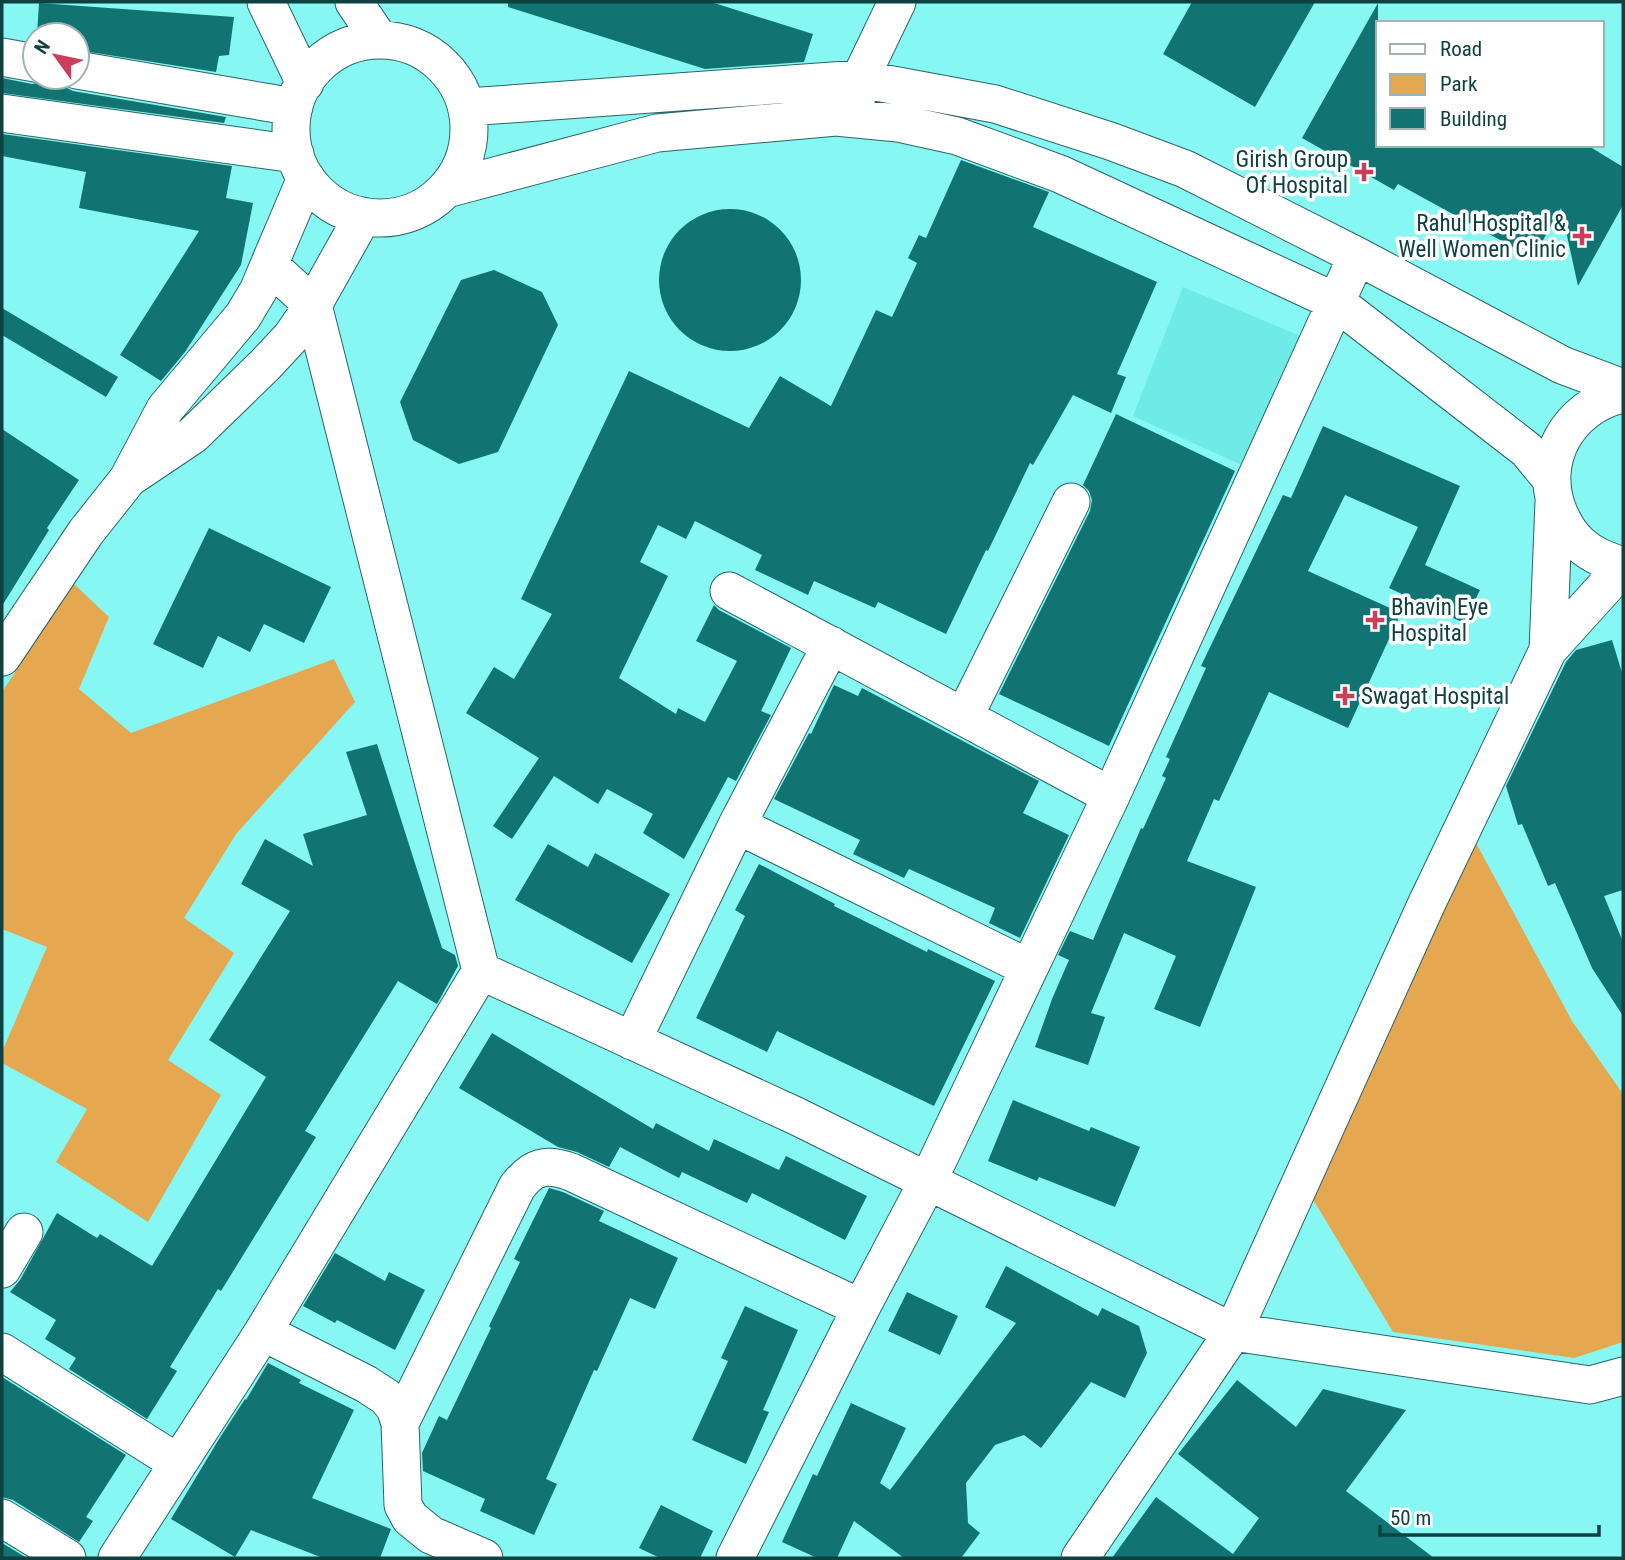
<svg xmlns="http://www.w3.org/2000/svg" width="1625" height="1560" font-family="'Roboto Condensed',sans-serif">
	<rect width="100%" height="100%" fill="#87f7f4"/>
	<path fill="#6eebe7" d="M1183,287L1315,342L1255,471L1133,416Z"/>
	<path fill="#e6a751" d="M74,584L109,617L79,689L131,733L334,659L355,702L236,834L184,918L234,953L168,1060L221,1095L148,1222L56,1162L87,1109L2,1063V1052L47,947L2,929V692Z
		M1475,841L1572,1021L1623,1094V1342L1574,1358L1393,1332L1311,1196Z"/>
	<path fill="#117472" d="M508,2H711L813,34L804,62L705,69L508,7Z
		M1192,2H1315L1255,107L1163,54Z
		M39,3L234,17L229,55L219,56L216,72L77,50V35H37Z
		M1378,3V145H1587L1623,167V205L1578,286L1561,208L1533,258L1398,184L1394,190L1302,138Z
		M51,77H57L63,86L73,91L226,117L224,123L2,93V78L32,84L43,82Z
		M2,134L232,166L226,198L253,203L241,265L185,352L161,381L120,355L199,231L79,208L86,172L2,156Z
		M961,160L1049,192L1033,227L1157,282L1117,374L1126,377L1111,413L1073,395L1033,465L1030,463L988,551L986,550L946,634L878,602L875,608L814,581L808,595L755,570L762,555L695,521L686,539L658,525L640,562L668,576L619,678L676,714L678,708L705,722L737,661L696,641L714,605L719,610L791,648L761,711L771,715L736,781L728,777L684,859L643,833L653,814L607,789L598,804L554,776L512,839L493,826L539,758L466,713L494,667L514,679L552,614L521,599L629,371L749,428L780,376L831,406L876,310L892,317L917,263L908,258L919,235L926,238Z
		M659 280a71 71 0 1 1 142 0a71 71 0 1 1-142 0Z
		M494,270L542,292L558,325L498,452L459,464L413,440L400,402L461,280Z
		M2,308L118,377L106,397L2,335Z
		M1116,414L1235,471L1109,746L999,694L1090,511L1092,500L1089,491L1083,485Z
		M1323,426L1460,486L1425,565L1480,590L1464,623L1389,588L1418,527L1345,495L1308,571L1401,613L1348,728L1269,692L1219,801L1214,799L1187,861L1256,887L1200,1027L1154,1009L1176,956L1124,933L1091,1013L1105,1017L1088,1065L1035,1047L1052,999L1069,960L1058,955L1070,931L1093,940L1141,828L1143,829L1166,778L1162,776L1170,759L1166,757L1206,668L1201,666L1283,495L1291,498Z
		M2,429L79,480L47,528L49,530L2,606Z
		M209,528L331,587L304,643L264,624L250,652L218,636L203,668L153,644Z
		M1612,640L1623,676V890L1604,896L1623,942V1016L1592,968L1555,883L1548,886L1522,824L1518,825L1506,786L1566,662L1576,650Z
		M834,685L858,696L862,688L1039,781L1023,813L1069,835L1020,938L989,923L995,908L909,869L904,878L853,854L860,840L774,799L809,733L811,734Z
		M377,744L442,948L455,955L458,966L437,1004L398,981L305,1131L316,1137L221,1291L218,1289L170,1367L177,1371L147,1419L69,1369L76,1358L45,1339L56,1320L10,1292L20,1280L57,1213L97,1238L100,1234L152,1266L266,1077L209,1040L290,911L241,884L265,839L313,866L303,834L367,815L346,752Z
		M548,844L588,867L595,853L670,894L632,963L515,900Z
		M759,864L835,904L834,906L927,952L928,949L995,981L934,1106L777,1031L767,1052L696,1018L745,916L735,910Z
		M492,1033L653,1129L656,1123L709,1151L714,1139L779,1170L786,1156L867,1196L845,1240L752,1193L747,1203L682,1172L679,1178L620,1147L609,1167L577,1152L558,1147L459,1088Z
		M1013,1100L1089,1131L1091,1127L1140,1147L1115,1207L1039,1177L1037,1181L988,1161Z
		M549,1188L563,1192L604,1211L599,1221L678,1258L655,1309L630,1298L597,1371L594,1370L546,1479L557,1484L534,1535L480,1511L485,1499L423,1471L422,1453L439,1416L447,1420L491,1328L489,1326L520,1262L514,1259Z
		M335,1253L385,1281L389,1272L425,1290L395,1350L337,1320L335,1323L303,1306Z
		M1006,1266L1098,1316L1102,1308L1139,1326L1147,1353L1125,1398L1091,1382L1041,1448L1024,1435L995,1445L966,1483L968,1523L980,1533L961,1558H904L854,1521L837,1558H817L782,1542L813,1474L817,1476L851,1403L906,1428L880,1483L890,1490L1016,1323L985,1307Z
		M907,1292L958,1316L940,1355L888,1331Z
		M745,1306L798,1330L763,1410L769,1412L746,1464L692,1440L728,1361L721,1358Z
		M268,1363L301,1380L299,1383L354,1410L312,1498L391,1529L380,1558H323L251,1530L235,1557L171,1519L219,1439L245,1399L246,1400Z
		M2,1377L126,1455L86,1517L93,1521L79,1542L13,1500L2,1497Z
		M1237,1380L1296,1427L1323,1389L1406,1410L1346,1491L1434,1558H1112L1156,1497L1233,1554L1259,1518L1178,1454Z
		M661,1505L713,1531L700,1558H660L639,1548Z
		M2,1543L27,1558H2Z"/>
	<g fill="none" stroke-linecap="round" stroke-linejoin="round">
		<g stroke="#296564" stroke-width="39">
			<path id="minor" d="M266,2L305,83
				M354,2L379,39
				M291 129a89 89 0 1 1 178 0a89 89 0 1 1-178 0Z
				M2,57L35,63
				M77,70L294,107
				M856,101L860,79L897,2
				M467,107L860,79L995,104L1110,141L1185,169L1357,256L1562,365L1623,388
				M2,113L295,154
				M446,189L657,133L836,117L898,123L957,136L1060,174L1336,302L1527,450L1551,479
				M269,265L313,305L481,971L796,1116L1233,1332L1590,1385L1623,1376
				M1623,394C1568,406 1537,461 1559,513C1564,525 1571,536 1580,544C1593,556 1608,561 1623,566
				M132,476L193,435L266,364L292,336L313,305L363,216
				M729,591L1111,796
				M1548,650L1554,502
				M2,657L86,532L128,479L165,409L243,316L258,291L306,178
				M964,717L1071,502
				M737,825L1029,968
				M632,1041L737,825L831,645
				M2,1269L24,1232
				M263,1332L366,1384L386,1397L395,1408L400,1423L403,1505L410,1518L431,1535L484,1558
				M2,1352L178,1463
				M400,1423L517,1187C533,1166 546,1163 571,1172L861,1308
				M2,1518L67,1558
				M117,1558L263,1332L481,971
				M735,1558L861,1308L928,1181L1111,796L1357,256
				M1080,1558L1233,1332L1426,905L1548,650L1623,567"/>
		</g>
		<use href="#minor" stroke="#fff" stroke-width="37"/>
	</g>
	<g fill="#cd3d5b" stroke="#fff" stroke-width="2.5">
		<path d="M1360.5 161.5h7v7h7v7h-7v7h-7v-7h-7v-7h7z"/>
		<path d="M1578.5 225.5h7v7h7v7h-7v7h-7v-7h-7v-7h7z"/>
		<path d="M1371.5 609.5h7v7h7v7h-7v7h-7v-7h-7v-7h7z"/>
		<path d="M1341.5 685.5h7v7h7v7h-7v7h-7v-7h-7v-7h7z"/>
	</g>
	<g text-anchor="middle" stroke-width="7" stroke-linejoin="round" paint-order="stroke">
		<g font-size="23" fill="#0e413f" stroke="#fff" text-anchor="end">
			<text x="1348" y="167">Girish Group<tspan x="1348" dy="26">Of Hospital</tspan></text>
			<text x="1566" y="231">Rahul Hospital &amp;<tspan x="1566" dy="26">Well Women Clinic</tspan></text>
			<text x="1391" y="615" text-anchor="start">Bhavin Eye<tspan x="1391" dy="26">Hospital</tspan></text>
			<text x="1361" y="704" text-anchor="start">Swagat Hospital</text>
		</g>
	</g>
	<rect width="1625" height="1560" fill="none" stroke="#0e413f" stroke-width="7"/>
	<rect x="1376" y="21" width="228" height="126" fill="#ffffff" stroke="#9fb3b2" stroke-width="2"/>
	<rect x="1390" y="44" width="35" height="10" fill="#ffffff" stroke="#9fb3b2" stroke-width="2"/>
	<text x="1440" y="56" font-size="21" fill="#0e413f">Road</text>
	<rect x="1390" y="74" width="35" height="21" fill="#e6a751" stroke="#9fb3b2" stroke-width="2"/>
	<text x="1440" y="91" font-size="21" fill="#0e413f">Park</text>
	<rect x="1390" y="108" width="35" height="21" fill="#117472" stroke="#9fb3b2" stroke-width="2"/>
	<text x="1440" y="126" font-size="21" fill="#0e413f">Building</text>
	<g transform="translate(56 56) rotate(303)"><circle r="33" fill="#ffffff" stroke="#9fb3b2" stroke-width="2"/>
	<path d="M0-5L12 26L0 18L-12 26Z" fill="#cd3d5b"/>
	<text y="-10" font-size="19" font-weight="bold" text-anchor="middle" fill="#0e413f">N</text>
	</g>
	<path d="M1380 1525v10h219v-10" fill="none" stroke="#0e413f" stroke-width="3.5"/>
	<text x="1390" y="1525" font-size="21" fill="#0e413f" stroke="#ffffff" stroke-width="5" paint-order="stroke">50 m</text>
</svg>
